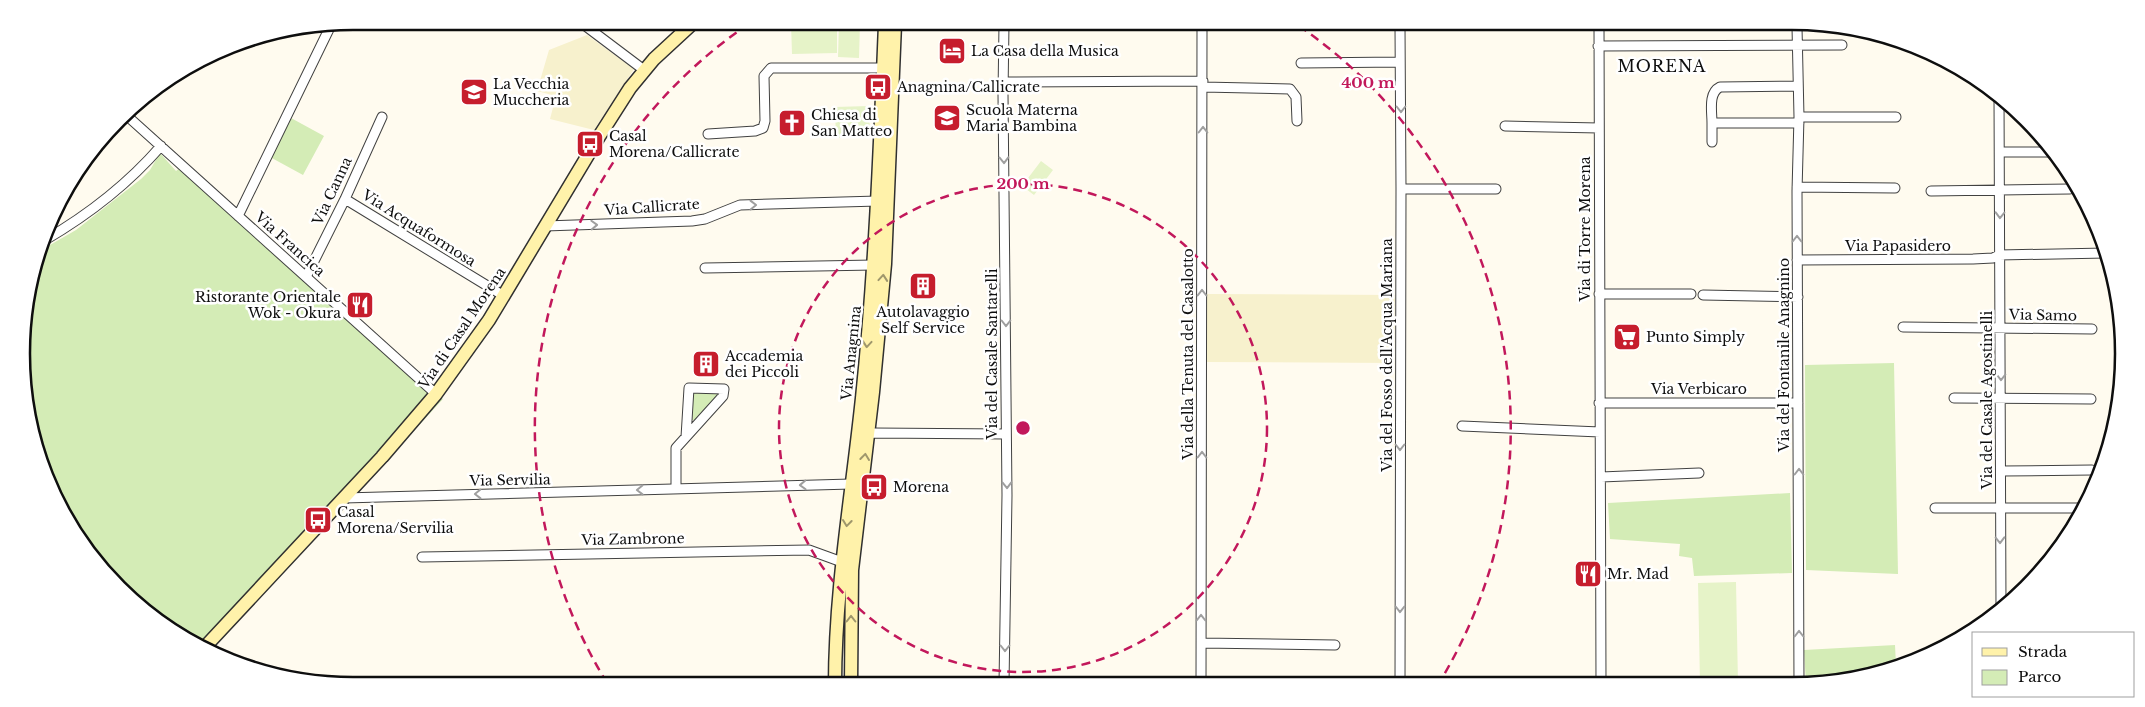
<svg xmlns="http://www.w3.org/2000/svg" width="2145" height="707" font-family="'Libre Baskerville',serif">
	<rect width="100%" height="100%" fill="#fffbef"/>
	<path fill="#f7f1cd" d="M587,35L634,69L594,130L550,119L556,96L537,91L549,50Z
		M1206,294L1395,295L1394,363L1205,362Z"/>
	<path fill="#d4ecb6" d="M291,118L324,136L303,175L270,157Z
		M160,153L176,171L182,166L443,399L318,536L207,650L169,630L118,588L77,538L33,439L22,376L24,310L43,249L76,230L141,179L150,170Z
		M1894,363L1898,574L1806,570L1805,365Z
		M719,391V395L697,420H692L693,393Z
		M1790,493L1792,573L1694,576L1692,558L1679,556L1680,544L1610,539L1608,503Z
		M1895,645L1896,665L1835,683H1806L1804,650Z"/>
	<path fill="#e6f3c8" d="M791,23H837V53L792,54Z
		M839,23H860L859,58L838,57Z
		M869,106L870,137L836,138L835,107Z
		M1041,161L1053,170L1034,195L1022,186Z
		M1736,582L1738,683H1700L1698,583Z"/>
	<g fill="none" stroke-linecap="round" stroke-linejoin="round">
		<g stroke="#414141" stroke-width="11">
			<path id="minor" d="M574,22L583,24L644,70
				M1004,24L1003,94L1007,495L1004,684
				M1400,26L1401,189L1400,684
				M1599,27L1601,683
				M1797,27L1799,117L1797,191L1799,683
				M1598,46L1842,45
				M1301,63L1400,62
				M1003,82L1203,81
				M1798,86L1720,87C1708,93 1712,111 1712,123H1799
				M1203,87L1290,89L1296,97L1297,121
				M1999,96L2001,609
				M125,114L436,394
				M1799,117H1896
				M1712,123V142
				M1505,126L1599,128
				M708,134L755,131L763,128L765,121L764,76L771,68H883
				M2000,152H2054
				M1797,187L1895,188
				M1401,189H1496
				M1931,191L2070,189
				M345,199L504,296
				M238,216L332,23
				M545,226L692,221L705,219L740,205L878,201
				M45,240C88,215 128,184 161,146
				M1797,260L1973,259L1993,258L1999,255L2106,253
				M705,268L874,265
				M306,277L345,199L382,117
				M1599,294H1691
				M1703,295L1798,297
				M1903,327L2092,329
				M1954,398L2091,399
				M1599,403H1798
				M1462,426L1600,432
				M868,435L873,433L1006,434
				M2002,471L2092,470
				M1601,477L1699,473
				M676,489V448L723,396L724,389L689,388L686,437
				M344,498L851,484
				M1935,508H2084
				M422,557L809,550L842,562
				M1201,643L1335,645
				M1201,684L1202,25"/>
		</g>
		<g stroke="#303030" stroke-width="15">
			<path id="secondary" d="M204,648L382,457L436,394L489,320L600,135L630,88L654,59L693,23
				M835,685C835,589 852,494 862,398C875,274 880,149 885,24
				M851,685L852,570L873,392L885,264L895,24"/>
		</g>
		<use href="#minor" stroke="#fff" stroke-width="9"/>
		<use href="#secondary" stroke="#fff2aa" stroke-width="12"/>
	</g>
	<defs><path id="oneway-chevron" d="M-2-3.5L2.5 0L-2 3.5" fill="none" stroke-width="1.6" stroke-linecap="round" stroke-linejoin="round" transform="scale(1.25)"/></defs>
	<g stroke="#9f9f9f">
		<use href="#oneway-chevron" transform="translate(1401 109) rotate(90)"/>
		<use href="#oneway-chevron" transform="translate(1203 130) rotate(-90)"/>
		<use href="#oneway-chevron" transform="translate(1004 160) rotate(89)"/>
		<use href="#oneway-chevron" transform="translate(753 205) rotate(-1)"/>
		<use href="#oneway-chevron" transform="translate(2000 215) rotate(91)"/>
		<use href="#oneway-chevron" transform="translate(594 225) rotate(-2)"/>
		<use href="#oneway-chevron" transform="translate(1797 239) rotate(-90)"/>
		<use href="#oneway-chevron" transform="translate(1202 293) rotate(-90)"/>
		<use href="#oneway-chevron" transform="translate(1006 323) rotate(90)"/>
		<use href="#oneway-chevron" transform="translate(2001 377) rotate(90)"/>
		<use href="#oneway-chevron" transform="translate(1400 447) rotate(90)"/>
		<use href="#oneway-chevron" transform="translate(1202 455) rotate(-90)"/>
		<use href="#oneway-chevron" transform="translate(1799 472) rotate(-90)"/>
		<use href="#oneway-chevron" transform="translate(803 485) rotate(178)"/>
		<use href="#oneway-chevron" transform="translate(1007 485) rotate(89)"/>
		<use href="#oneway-chevron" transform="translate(640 490) rotate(179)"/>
		<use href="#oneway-chevron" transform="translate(478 494) rotate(179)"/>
		<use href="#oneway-chevron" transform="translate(2000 540) rotate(89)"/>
		<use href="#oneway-chevron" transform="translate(1400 609) rotate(90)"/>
		<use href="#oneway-chevron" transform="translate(1201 618) rotate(-90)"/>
		<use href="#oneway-chevron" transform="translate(1799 634) rotate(-90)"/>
		<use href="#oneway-chevron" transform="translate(1005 648) rotate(90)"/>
	</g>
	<g stroke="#9f976c">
		<use href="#oneway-chevron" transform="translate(883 278) rotate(-85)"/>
		<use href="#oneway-chevron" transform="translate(867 344) rotate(95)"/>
		<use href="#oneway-chevron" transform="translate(865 457) rotate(-83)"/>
		<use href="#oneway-chevron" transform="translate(847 523) rotate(97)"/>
		<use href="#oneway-chevron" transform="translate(851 619) rotate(-90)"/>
	</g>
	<g fill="none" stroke="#c2185b" stroke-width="2.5" stroke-dasharray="9 6">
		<circle cx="1023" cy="428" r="244"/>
		<path d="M607 683A488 488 0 0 1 750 23M1299 26A488 488 0 0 1 1439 683"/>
	</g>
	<defs>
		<g id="hotel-square" transform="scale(1.4375)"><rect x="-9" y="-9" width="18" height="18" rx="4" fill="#c61d2d" stroke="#fff"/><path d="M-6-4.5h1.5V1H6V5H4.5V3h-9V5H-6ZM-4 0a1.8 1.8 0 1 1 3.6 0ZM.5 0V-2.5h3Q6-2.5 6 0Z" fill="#fff"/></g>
		<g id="bus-square" transform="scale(1.4375)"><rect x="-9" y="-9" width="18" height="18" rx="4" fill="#c61d2d" stroke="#fff"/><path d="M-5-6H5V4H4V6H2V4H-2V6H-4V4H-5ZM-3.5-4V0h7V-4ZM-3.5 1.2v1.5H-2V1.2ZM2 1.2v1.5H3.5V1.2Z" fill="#fff"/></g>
		<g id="school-square" transform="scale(1.4375)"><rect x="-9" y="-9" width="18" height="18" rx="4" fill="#c61d2d" stroke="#fff"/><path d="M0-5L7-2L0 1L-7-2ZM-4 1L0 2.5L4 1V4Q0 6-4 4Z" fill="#fff"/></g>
		<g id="church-square" transform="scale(1.4375)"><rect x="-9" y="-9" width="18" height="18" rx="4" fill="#c61d2d" stroke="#fff"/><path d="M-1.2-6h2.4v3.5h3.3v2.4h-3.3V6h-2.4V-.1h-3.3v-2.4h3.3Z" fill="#fff"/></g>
		<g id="building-square" transform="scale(1.4375)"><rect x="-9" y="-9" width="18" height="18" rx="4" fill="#c61d2d" stroke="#fff"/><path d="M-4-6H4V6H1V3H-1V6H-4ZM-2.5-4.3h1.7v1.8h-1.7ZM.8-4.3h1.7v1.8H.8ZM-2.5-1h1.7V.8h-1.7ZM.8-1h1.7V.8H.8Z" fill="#fff"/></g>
		<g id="restaurant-square" transform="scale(1.4375)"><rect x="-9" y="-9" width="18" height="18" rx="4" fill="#c61d2d" stroke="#fff"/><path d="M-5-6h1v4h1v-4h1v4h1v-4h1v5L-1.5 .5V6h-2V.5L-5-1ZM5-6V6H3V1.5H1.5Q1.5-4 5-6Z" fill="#fff"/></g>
		<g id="supermarket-square" transform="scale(1.4375)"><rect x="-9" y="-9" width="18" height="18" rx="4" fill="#c61d2d" stroke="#fff"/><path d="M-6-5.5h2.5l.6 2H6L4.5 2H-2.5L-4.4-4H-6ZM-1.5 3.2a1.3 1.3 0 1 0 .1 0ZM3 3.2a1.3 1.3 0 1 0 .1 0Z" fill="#fff"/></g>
	</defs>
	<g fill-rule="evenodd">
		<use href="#hotel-square" x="952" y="51"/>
		<use href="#bus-square" x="878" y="87"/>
		<use href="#school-square" x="474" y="92"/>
		<use href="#school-square" x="947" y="118"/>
		<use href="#church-square" x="792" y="123"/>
		<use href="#bus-square" x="590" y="144"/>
		<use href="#building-square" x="923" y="286"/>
		<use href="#restaurant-square" x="360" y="305"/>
		<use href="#supermarket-square" x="1627" y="337"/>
		<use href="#building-square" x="706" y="364"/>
		<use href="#bus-square" x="874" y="487"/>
		<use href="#bus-square" x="318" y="520"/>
		<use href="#restaurant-square" x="1588" y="574"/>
	</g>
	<g text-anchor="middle" stroke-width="5" stroke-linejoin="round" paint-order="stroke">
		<g font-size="14" fill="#0e0e0e" stroke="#fff" text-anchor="start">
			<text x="971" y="56">La Casa della Musica</text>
			<text x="493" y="89">La Vecchia<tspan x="493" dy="16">Muccheria</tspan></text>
			<text x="897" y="92">Anagnina/Callicrate</text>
			<text x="966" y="115">Scuola Materna<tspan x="966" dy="16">Maria Bambina</tspan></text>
			<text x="811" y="120">Chiesa di<tspan x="811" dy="16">San Matteo</tspan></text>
			<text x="609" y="141">Casal<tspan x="609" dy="16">Morena/Callicrate</tspan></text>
			<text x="341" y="302" text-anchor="end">Ristorante Orientale<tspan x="341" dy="16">Wok - Okura</tspan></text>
			<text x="923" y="317" text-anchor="middle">Autolavaggio<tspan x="923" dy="16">Self Service</tspan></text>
			<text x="1646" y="342">Punto Simply</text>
			<text x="725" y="361">Accademia<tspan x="725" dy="16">dei Piccoli</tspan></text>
			<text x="893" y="492">Morena</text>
			<text x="337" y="517">Casal<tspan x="337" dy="16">Morena/Servilia</tspan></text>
			<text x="1607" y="579">Mr. Mad</text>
		</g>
		<g font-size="14" fill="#0e0e0e" stroke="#fff">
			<text transform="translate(332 191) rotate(-65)" y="5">Via Canna</text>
			<text transform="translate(652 207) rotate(-4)" y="5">Via Callicrate</text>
			<text transform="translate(419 228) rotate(32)" y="5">Via Acquaformosa</text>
			<text transform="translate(1585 229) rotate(-90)" y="5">Via di Torre Morena</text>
			<text transform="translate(290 244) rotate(42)" y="5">Via Francica</text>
			<text x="1898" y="251">Via Papasidero</text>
			<text transform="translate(2043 315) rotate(1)" y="5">Via Samo</text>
			<text transform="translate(462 328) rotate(-56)" y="5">Via di Casal Morena</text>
			<text transform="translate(851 353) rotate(-84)" y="5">Via Anagnina</text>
			<text transform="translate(992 354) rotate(-90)" y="5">Via del Casale Santarelli</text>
			<text transform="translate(1188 354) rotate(-90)" y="5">Via della Tenuta del Casalotto</text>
			<text transform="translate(1387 355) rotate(-90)" y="5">Via del Fosso dell'Acqua Mariana</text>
			<text transform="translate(1784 355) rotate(-90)" y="5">Via del Fontanile Anagnino</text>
			<text x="1699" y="394">Via Verbicaro</text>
			<text transform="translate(1987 400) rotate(-90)" y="5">Via del Casale Agostinelli</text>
			<text transform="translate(510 480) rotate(-1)" y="5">Via Servilia</text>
			<text transform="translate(633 539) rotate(-1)" y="5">Via Zambrone</text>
		</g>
		<g font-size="16" letter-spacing="1" fill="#0e0e0e" stroke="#fff">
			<text x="1662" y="72">MORENA</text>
		</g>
	</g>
	<path d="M0 0H2145V707H0ZM353 30H1792A323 323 0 0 1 2115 353V354A323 323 0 0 1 1792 677H353A323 323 0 0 1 30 354V353A323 323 0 0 1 353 30Z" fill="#fff" fill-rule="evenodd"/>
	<path fill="none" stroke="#0e0e0e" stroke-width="2.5" d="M353 30H1792A323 323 0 0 1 2115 353V354A323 323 0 0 1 1792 677H353A323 323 0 0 1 30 354V353A323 323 0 0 1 353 30Z"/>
	<circle cx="1023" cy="428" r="8" fill="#c2185b" stroke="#fff" stroke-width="2.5"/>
	<g font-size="15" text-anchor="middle" font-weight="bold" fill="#c2185b" stroke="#fff" stroke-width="5" stroke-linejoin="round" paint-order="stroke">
		<text x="1368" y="88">400 m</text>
		<text x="1023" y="189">200 m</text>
	</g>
	<rect x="1972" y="632" width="162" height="65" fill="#ffffff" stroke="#9f9f9f"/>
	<rect x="1982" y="648" width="25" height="8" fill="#fff2aa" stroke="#9f9f9f"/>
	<text x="2018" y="657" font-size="15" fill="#0e0e0e">Strada</text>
	<rect x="1982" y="670" width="25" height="15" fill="#d4ecb6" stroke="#9f9f9f"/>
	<text x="2018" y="682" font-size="15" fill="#0e0e0e">Parco</text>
</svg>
